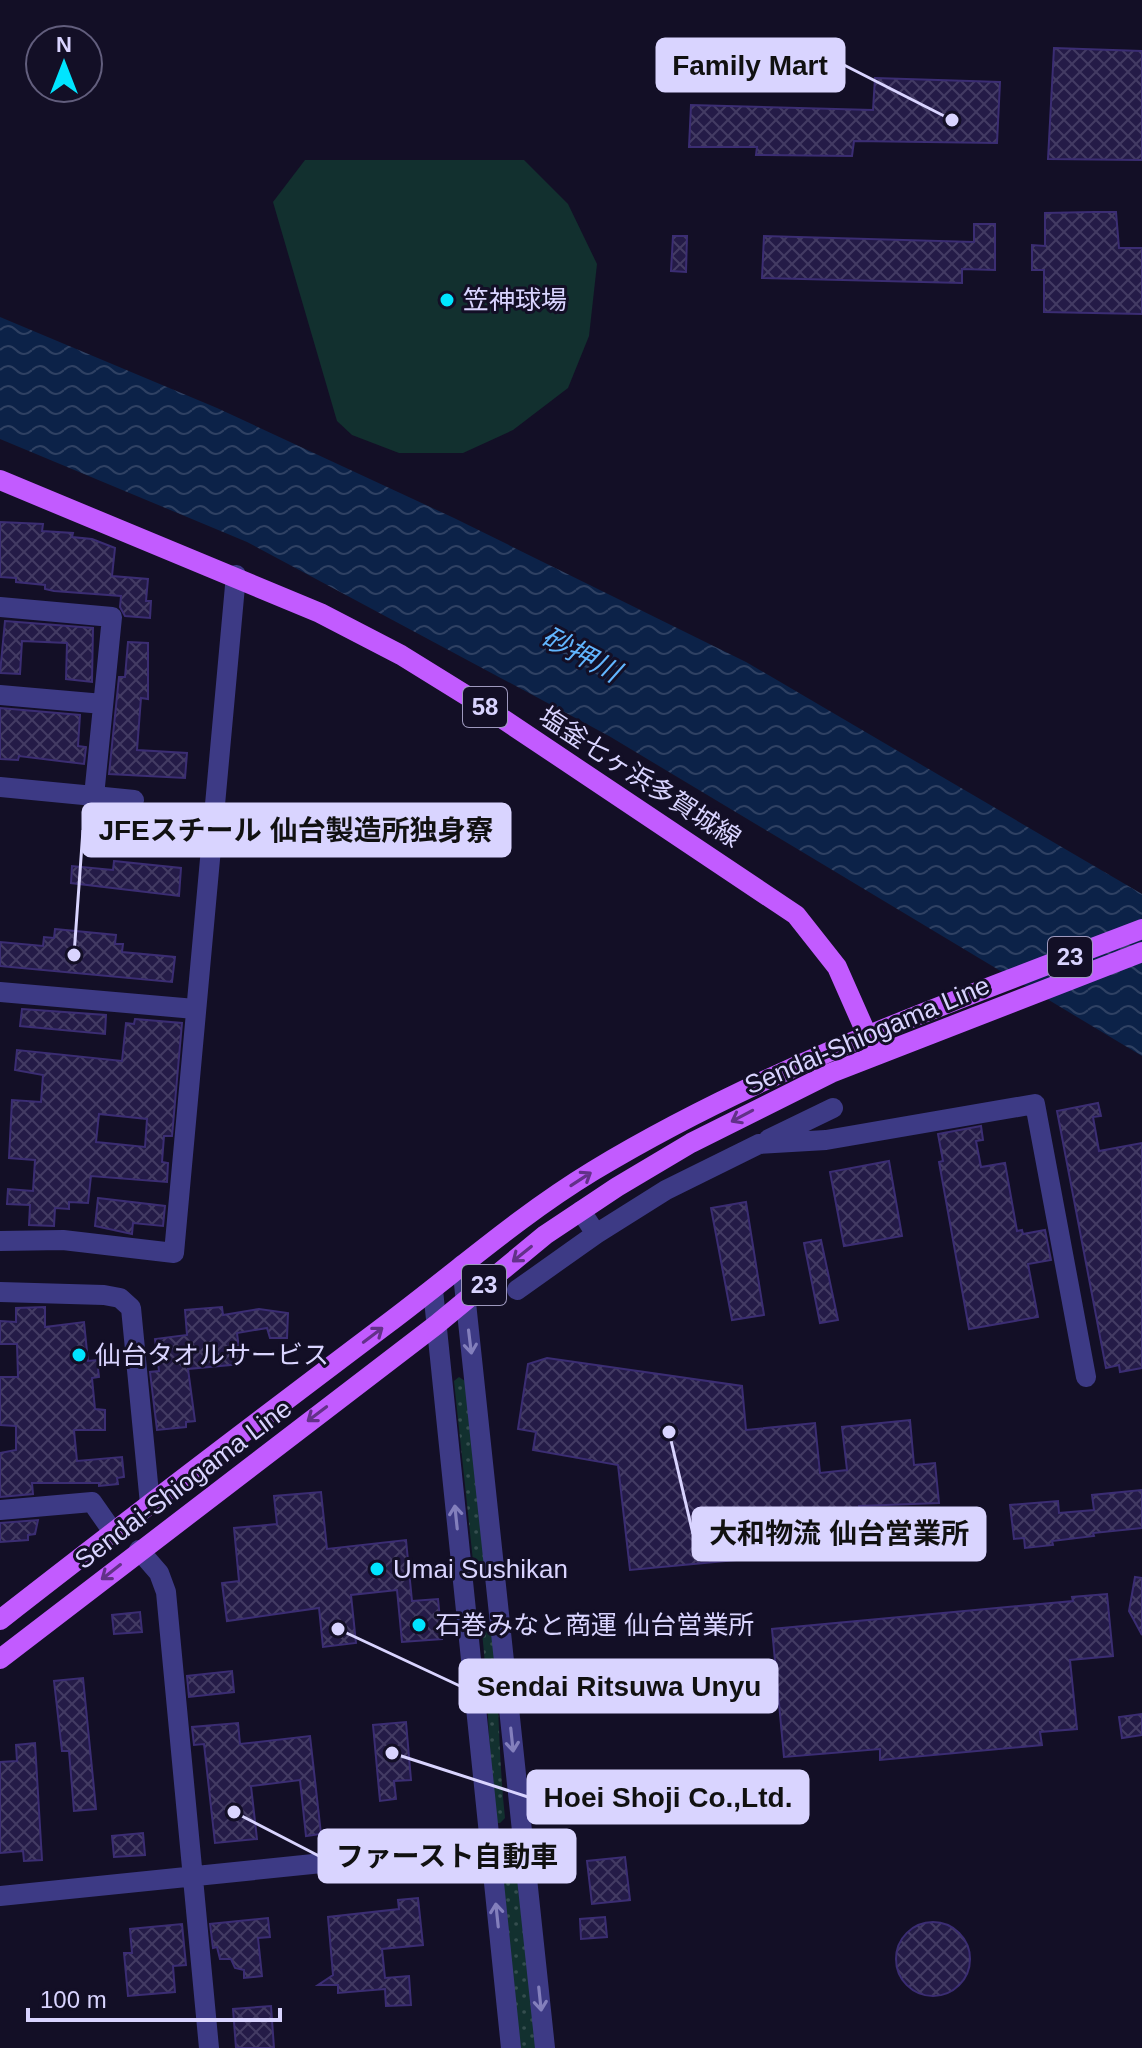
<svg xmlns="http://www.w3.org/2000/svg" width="1142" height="2048" font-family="Arial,'Noto Sans JP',sans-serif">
	<defs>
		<pattern id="grass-dots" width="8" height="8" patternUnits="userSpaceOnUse" patternTransform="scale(2)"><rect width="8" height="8" fill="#12302f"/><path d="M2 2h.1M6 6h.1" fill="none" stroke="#344d4e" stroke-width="1.8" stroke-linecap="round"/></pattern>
		<pattern id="water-waves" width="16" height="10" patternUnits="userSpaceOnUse" patternTransform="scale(2)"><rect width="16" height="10" fill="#0c2248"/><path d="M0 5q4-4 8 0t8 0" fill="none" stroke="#2f4163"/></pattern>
		<pattern id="building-cross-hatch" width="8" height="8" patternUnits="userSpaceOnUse" patternTransform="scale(2)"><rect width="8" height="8" fill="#241b47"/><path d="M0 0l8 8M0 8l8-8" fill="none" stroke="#433b63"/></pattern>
	</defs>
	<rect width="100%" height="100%" fill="#130f26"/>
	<path fill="url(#grass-dots)" d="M459,1377L465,1381L484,1561L479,1566L473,1561L454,1381Z
		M487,1628L491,1629C500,1692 498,1755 505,1818L500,1823H496C488,1759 489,1696 482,1632Z
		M511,1872L518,1878L537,2048H519L502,1876Z"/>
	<path fill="#12302f" d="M305,160H524L568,204L597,264L589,336L568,388L513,430L463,453H399L352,435L337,421L273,202Z"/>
	<path fill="url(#water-waves)" d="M0,317L217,408L454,518L746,662L1142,894V1056L609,736L247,542L0,439Z"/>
	<path fill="url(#building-cross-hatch)" stroke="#3b2d73" stroke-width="2" fill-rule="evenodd" d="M1054,48L1142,51V160L1048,159Z
		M875,78L1000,82L997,143L854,141L852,156L756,155L757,147H689L691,105L873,110Z
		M1093,212H1116L1119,248H1142V314L1044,312V270H1032V245L1045,246V213Z
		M974,224H995V270L962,269V283L762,278L764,236L974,242Z
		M673,236H687L686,272L671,271Z
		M0,522L43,524L42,531L73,533L72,537L92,539L115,548L112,576L148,579L146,601H151L150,618L125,616L120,607L121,596L54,591L45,589V585L16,582V578L0,577Z
		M5,621L93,628L92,682L66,679L67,643L22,641L20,674L0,673Z
		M128,642L148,643V699L141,698L137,750L187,753L185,778L109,774L119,677H125Z
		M0,708L80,715L78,746L86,747L84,764L19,756L18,760L0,759Z
		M114,861L181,868L179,896L71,883L72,866L113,870Z
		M55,929L116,935L115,944H123L122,952L175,957L172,982L0,966V942L43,946L44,937L54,938Z
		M22,1009L106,1015L105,1034L20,1026Z
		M135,1019L182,1023L172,1136H164L162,1162L168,1163L167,1182L91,1176L88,1203L69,1202V1209L55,1208L54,1226L29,1225L30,1205L7,1204L8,1189L33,1191L35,1160L9,1158L12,1100L41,1102L43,1075L15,1070L17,1050L122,1061L126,1023L134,1024ZM99,1114L147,1119L145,1147L96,1142Z
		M1098,1103L1101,1116L1093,1117L1099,1151L1142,1143V1368L1120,1372L1119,1365L1106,1368L1057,1111Z
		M981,1126L983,1140L976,1141L981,1167L1005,1163L1017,1231L1022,1230L1023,1234L1045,1230L1051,1260L1028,1264L1038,1317L969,1329L939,1162L943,1161L938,1134Z
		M889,1161L902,1236L844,1246L830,1172Z
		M98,1198L165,1206L163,1226L133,1223L132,1234L95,1226Z
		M746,1202L764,1315L732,1320L711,1208Z
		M821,1240L838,1320L820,1323L804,1243Z
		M45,1307V1327L84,1322L88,1361L97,1360L99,1377L92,1378L95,1409L105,1410V1430H74L77,1461L122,1457L124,1477L117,1478L118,1484L99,1486V1483H32L33,1494L0,1497V1453L16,1450V1426L0,1425V1377H18L17,1344H0V1321L16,1322V1308Z
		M222,1307L223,1315L259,1309L288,1313L287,1338H270L267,1328L237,1333L241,1364L188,1369L195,1421L186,1422V1427L157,1430L150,1372L159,1371L155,1339L187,1335L185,1310Z
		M547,1358L742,1386L746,1430L815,1423L820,1473L847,1470L842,1427L910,1420L914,1465L935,1463L939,1503L859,1506V1511L824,1514L826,1531L755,1538L757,1558L630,1570L618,1465L533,1450L536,1432L518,1429L528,1364Z
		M1142,1490V1528L1093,1533L1094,1536L1052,1541L1053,1545L1025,1548L1024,1538L1014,1539L1010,1505L1058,1501L1059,1513L1094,1510L1092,1495Z
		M321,1492L327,1549L406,1540L412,1601L438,1599L442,1639L402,1642L397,1590L351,1595L356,1643L323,1647L319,1608L227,1621L222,1583L239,1581L234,1528L277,1524L274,1496Z
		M38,1520L35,1534L28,1535V1540L0,1542V1523Z
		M1135,1577L1142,1578V1635L1129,1611Z
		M1107,1594L1113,1656L1070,1660L1077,1729L1040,1732L1042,1745L880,1760V1749L784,1757L772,1629L1073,1601L1072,1597Z
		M140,1612L142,1632L114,1634L112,1615Z
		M232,1671L234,1692L189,1697L187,1676Z
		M83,1678L96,1809L74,1811L69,1751H62L54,1681Z
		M1142,1714V1735L1122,1738L1119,1717Z
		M406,1722L411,1780L394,1781L396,1799L380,1801L373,1725Z
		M238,1723L240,1744L310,1736L321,1834L306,1836L300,1780L251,1786L257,1839L215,1843L204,1744L194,1745L192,1727Z
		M35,1743L42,1860L24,1861L23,1851L0,1853V1762L17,1761L16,1745Z
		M143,1833L145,1855L114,1857L112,1836Z
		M625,1857L630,1900L592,1904L587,1861Z
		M418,1898L423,1945L382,1949L385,1978L409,1976L411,2005L386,2006L385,1989L338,1993V1985H318L333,1975L328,1917L399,1909L398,1900Z
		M605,1917L607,1937L581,1939L580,1919Z
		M268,1918L270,1937L258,1938L262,1976L244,1978V1970L235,1968L231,1959H220L217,1947L213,1948L210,1924Z
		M896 1959a37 37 0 1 1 74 0a37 37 0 1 1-74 0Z
		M182,1924L186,1965L173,1966L175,1992L128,1996L124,1953H132L130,1929Z
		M271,2006L274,2048H236L233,2009Z"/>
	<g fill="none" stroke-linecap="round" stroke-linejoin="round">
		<path stroke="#3d3a85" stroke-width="20" d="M0,607L112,617L94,796L0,787
			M0,695L103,704
			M94,796L134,800
			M0,992L195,1009
			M769,1139L833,1108
			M581,1211L596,1234L666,1190L759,1144L826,1140L1035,1104L1086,1377
			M0,1241L63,1240L174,1253L236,575
			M462,1265L545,2048
			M433,1290L511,2048
			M517,1290L596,1234
			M0,1292L104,1295L120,1298L131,1308L150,1504
			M0,1510L92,1502L113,1532
			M139,1550L159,1573L166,1592L209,2048
			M0,1896L489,1846L522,1837"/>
		<path stroke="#c25bff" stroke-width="20" d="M0,480L320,613L401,655L485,707L796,915L837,967L871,1044
			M0,1620C128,1520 257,1422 387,1324C455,1273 519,1216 593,1171C765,1067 954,1001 1142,929
			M0,1659L436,1325L545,1235L617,1187L691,1143L831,1073L1142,952"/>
	</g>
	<defs><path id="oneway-shaft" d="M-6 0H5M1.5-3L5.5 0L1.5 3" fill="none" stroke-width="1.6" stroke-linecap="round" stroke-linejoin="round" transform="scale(2)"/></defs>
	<g stroke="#623188">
		<use href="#oneway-shaft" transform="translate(742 1116) rotate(152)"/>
		<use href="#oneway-shaft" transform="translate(581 1179) rotate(-33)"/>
		<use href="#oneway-shaft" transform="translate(522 1254) rotate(141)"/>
		<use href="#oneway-shaft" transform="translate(373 1335) rotate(-37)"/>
		<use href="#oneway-shaft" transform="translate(317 1414) rotate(143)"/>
		<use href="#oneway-shaft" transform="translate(111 1572) rotate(142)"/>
	</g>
	<g stroke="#837fbc">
		<use href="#oneway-shaft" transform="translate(470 1342) rotate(83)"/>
		<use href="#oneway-shaft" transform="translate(456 1517) rotate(-96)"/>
		<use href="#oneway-shaft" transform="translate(512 1740) rotate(84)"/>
		<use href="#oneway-shaft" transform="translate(497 1915) rotate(-96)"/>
		<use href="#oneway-shaft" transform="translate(540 1999) rotate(84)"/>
	</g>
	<g fill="#00e5ff" stroke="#130f26" stroke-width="3">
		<circle cx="447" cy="300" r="8"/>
		<circle cx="79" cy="1355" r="8"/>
		<circle cx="377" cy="1569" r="8"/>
		<circle cx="419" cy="1625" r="8"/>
	</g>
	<g text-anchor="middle" stroke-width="6" stroke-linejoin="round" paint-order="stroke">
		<g fill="#130f26" stroke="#9e99be" stroke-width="2">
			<rect x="463" y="687" width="44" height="40" rx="6"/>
			<rect x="1048" y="937" width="44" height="40" rx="6"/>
			<rect x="462" y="1265" width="44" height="40" rx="6"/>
		</g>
		<g font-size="24" font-weight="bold" fill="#d9d4ff">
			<text x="485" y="715">58</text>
			<text x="1070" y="965">23</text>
			<text x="484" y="1293">23</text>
		</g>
		<g font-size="26" fill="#d9d4ff" stroke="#130f26" text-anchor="start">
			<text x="463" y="309">笠神球場</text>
			<text x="95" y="1364">仙台タオルサービス</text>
			<text x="393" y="1578">Umai Sushikan</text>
			<text x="435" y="1634">石巻みなと商運 仙台営業所</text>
		</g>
		<g font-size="26" fill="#d9d4ff" stroke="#130f26">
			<text transform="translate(640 777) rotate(33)" y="9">塩釜七ヶ浜多賀城線</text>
			<text transform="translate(867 1035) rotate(-23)" y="9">Sendai-Shiogama Line</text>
			<text transform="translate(183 1484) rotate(-37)" y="9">Sendai-Shiogama Line</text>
		</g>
		<g font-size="28" font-style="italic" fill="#62b6ff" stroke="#130f26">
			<text transform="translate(581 654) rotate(28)" y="10">砂押川</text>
		</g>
	</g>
	<path fill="none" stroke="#d9d4ff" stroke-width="3" d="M952 120L844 65M74 955L83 830M669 1432L693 1534M338 1629L460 1686M392 1753L528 1797M234 1812L319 1856"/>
	<g fill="#d9d4ff" stroke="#130f26" stroke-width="3">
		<circle cx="952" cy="120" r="8"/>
		<circle cx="74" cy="955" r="8"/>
		<circle cx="669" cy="1432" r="8"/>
		<circle cx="338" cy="1629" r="8"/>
		<circle cx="392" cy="1753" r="8"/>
		<circle cx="234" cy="1812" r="8"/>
	</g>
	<g fill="#d9d4ff" stroke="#d9d4ff" stroke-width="3">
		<rect x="657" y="39" width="187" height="52" rx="8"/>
		<rect x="83" y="804" width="427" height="52" rx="8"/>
		<rect x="693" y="1508" width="292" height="52" rx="8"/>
		<rect x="460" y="1660" width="317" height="52" rx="8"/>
		<rect x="528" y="1771" width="280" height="52" rx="8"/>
		<rect x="319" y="1830" width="256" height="52" rx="8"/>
	</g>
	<g font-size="28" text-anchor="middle" font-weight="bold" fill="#111">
		<text x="750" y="75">Family Mart</text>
		<text x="296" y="840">JFEスチール 仙台製造所独身寮</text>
		<text x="839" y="1543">大和物流 仙台営業所</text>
		<text x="619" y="1696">Sendai Ritsuwa Unyu</text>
		<text x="668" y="1807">Hoei Shoji Co.,Ltd.</text>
		<text x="447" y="1866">ファースト自動車</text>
	</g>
	<g transform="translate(64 64)"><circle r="38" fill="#130f26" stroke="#625e7d" stroke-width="2"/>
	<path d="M0-6L14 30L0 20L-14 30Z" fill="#00e5ff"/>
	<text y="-12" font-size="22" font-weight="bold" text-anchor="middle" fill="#d9d4ff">N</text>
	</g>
	<path d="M28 2008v12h252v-12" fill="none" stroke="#d9d4ff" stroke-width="4"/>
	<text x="40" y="2008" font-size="24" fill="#d9d4ff" stroke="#130f26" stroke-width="6" paint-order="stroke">100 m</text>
</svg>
